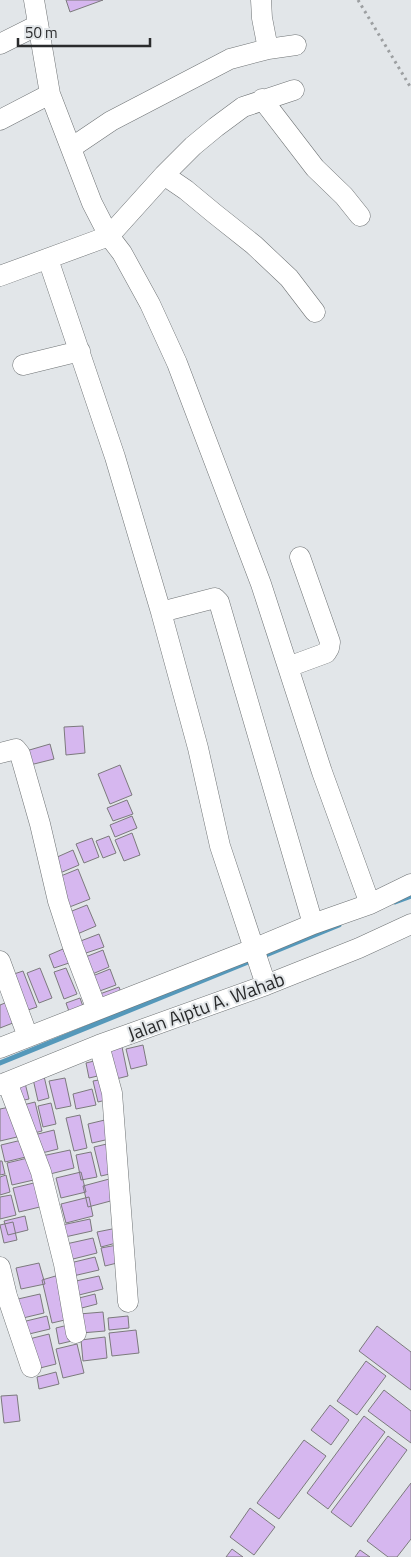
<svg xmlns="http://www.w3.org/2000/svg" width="411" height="1557" font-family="'Titillium Web',sans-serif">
	<rect width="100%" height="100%" fill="#e2e6e9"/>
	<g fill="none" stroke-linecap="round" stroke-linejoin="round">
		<path stroke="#5598ba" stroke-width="5" d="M395,902L411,896
			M261,957L339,925
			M0,1063L253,960"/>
	</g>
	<path fill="#d6b7ef" stroke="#7c7a7d" d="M66,0H103L70,12Z
		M83,726L85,753L66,755L64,727Z
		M50,744L54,759L30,765L26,751Z
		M120,765L132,795L110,804L98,774Z
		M127,800L133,814L113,821L107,808Z
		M132,816L137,828L115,837L110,825Z
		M132,833L140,855L124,861L115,840Z
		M109,836L116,853L103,858L96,841Z
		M92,838L99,857L84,863L76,844Z
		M73,850L79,865L60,873L55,858Z
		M78,869L90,899L67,908L56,878Z
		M87,905L96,926L75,935L67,913Z
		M99,934L104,947L83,954L78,942Z
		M63,949L69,963L54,968L49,955Z
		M103,950L109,967L90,975L83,958Z
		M40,968L52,998L39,1003L27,973Z
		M66,968L77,994L64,999L54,972Z
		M110,969L116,985L97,992L90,977Z
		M23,971L37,1007L25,1011L11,975Z
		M119,987L123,998L102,1007L97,995Z
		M80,998L85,1012L71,1017L66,1003Z
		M10,1001L18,1021L0,1028V1005Z
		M143,1045L147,1065L131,1069L126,1049Z
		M122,1047L128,1076L112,1080L106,1051Z
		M98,1060L102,1075L89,1078L86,1063Z
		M44,1076L49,1098L38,1101L33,1079Z
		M65,1078L71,1106L56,1109L49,1081Z
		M24,1079L29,1099L20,1101L15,1081Z
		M105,1079L110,1099L98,1102L93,1081Z
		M92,1089L96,1105L76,1109L73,1094Z
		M35,1102L42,1131L30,1134L23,1105Z
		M51,1103L56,1124L43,1127L38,1106Z
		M10,1107L17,1137L0,1141V1109Z
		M80,1115L87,1148L74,1151L66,1118Z
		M109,1119L114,1138L92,1143L88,1124Z
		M54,1130L58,1149L38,1154L34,1135Z
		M26,1139L30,1156L5,1162L1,1145Z
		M111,1143L118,1172L101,1176L94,1147Z
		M70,1150L74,1168L46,1175L42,1156Z
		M91,1152L97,1177L81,1180L76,1155Z
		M32,1157L38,1179L12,1185L7,1163Z
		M0,1161H2L5,1174L0,1175Z
		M81,1172L86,1192L61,1198L56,1178Z
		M6,1175L10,1192L0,1195V1177Z
		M113,1178L118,1199L88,1207L83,1186Z
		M38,1182L44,1206L19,1212L13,1188Z
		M11,1195L16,1215L0,1219V1197Z
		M89,1197L93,1216L66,1223L61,1204Z
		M25,1216L28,1230L8,1235L4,1221Z
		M90,1219L92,1231L65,1237L62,1225Z
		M13,1222L17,1240L4,1243L0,1225Z
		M117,1228L120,1242L101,1247L97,1232Z
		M93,1238L97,1253L69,1260L66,1244Z
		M117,1245L121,1262L105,1266L101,1248Z
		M95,1257L99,1270L73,1276L70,1263Z
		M39,1263L45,1284L21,1289L16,1268Z
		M59,1275L69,1319L52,1323L42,1280Z
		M99,1276L103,1289L79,1295L76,1281Z
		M40,1294L44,1313L23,1318L18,1299Z
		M95,1294L97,1304L78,1309L75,1299Z
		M103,1312L105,1331L81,1333L79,1314Z
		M47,1316L50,1329L25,1335L22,1322Z
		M128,1316L129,1328L109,1330L108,1318Z
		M72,1324L76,1340L59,1344L56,1328Z
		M377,1326L411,1352V1390L359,1351Z
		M136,1330L139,1353L112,1356L109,1333Z
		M49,1334L56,1364L36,1369L29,1339Z
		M105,1337L107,1358L83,1361L81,1340Z
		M77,1344L84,1373L63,1378L56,1349Z
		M366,1361L386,1376L357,1415L337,1401Z
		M56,1372L59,1384L39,1389L37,1377Z
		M384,1390L411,1411V1443L368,1411Z
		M17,1395L20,1421L4,1423L1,1396Z
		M330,1405L349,1420L331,1445L311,1430Z
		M364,1416L385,1432L328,1509L307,1493Z
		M388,1436L407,1450L351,1527L331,1512Z
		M304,1440L326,1456L279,1519L257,1503Z
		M411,1483V1539L397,1557H388L367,1541Z
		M250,1508L275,1527L254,1555L230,1537Z
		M232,1549L243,1557H226Z
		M360,1550L370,1557H355Z"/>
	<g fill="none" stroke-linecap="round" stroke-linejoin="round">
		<g stroke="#6f7375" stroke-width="21">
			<path id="minor" d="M34,0L50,94L92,203L109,236L122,253L150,304L177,363L261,584L322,772L370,904
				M261,0L262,18L268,49
				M0,44L38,25
				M262,99L315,168L344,196L360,216
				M0,120L50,94
				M71,148L111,121L230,59L268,49L296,45
				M164,175L186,190L215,214L254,245L289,278L315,312
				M48,259L115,457L161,612L198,748L220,846L266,985
				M0,276L109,236L164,175L193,146L216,127L243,107L294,90
				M23,365L80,351
				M161,612L215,598L219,602L313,924
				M288,667L326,653L329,648L330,642L300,557
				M0,753L16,749L20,754L40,824L58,901L73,947L97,1010
				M0,961L28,1037
				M99,1045L112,1093L128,1302
				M0,1048L253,949L313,924L370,904L411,884
				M7,1082L41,1172L64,1264L76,1333
				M0,1085L99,1045L266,985L359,948L411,924
				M0,1267L7,1296L31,1367"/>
		</g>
		<path stroke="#9c9fa1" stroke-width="3" stroke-dasharray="2.5 4" stroke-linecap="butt" d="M358,0L411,88"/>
		<use href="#minor" stroke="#fff" stroke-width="20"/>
	</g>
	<g text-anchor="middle" stroke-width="4" stroke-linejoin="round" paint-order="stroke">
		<g font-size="19" fill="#2a2b2c" stroke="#e2e6e9">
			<text transform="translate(206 1006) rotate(-20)" y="7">Jalan Aiptu A. Wahab</text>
		</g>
	</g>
	<path d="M18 38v8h132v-8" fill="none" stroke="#2a2b2c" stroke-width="2.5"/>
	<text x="25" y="38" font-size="15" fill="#2a2b2c" stroke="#e2e6e9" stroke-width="4" paint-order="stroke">50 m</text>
</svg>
